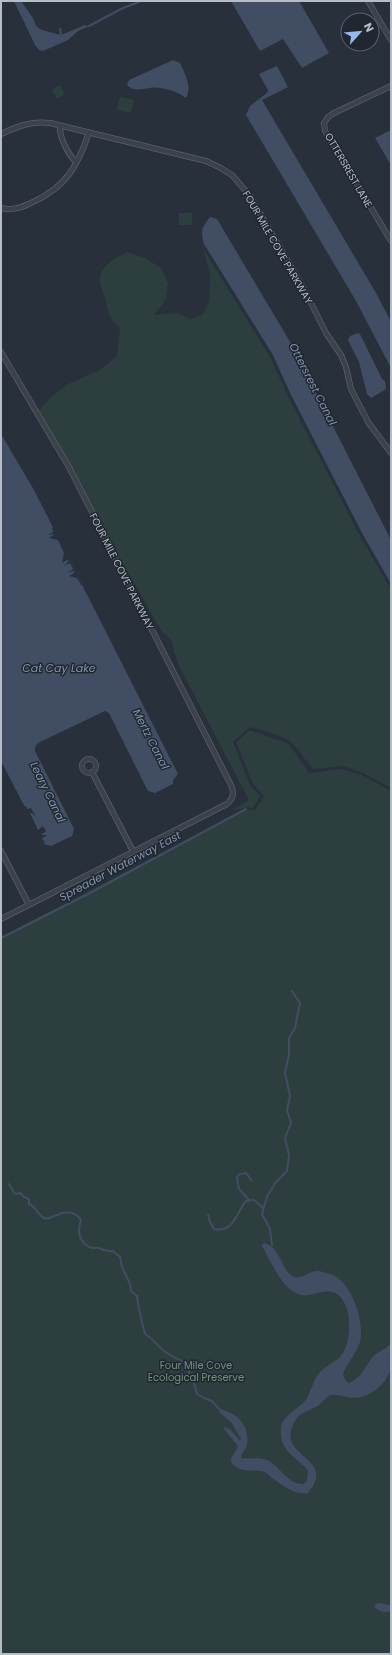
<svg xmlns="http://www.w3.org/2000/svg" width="392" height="1655" font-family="Poppins,sans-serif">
	<rect width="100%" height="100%" fill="#28303c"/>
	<path fill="#2d3e3f" d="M60,85L65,94L57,99L52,90Z
		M120,97L134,100L131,113L117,110Z
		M179,213H192V225H179Z
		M203,248L270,357L287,394L359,534L391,589V788L363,773L343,766L313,769C305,761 300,750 291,742C285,736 259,729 250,727L233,742L250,785L260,796L253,808C243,806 241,811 232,810L249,800L178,664L171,640L162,632L37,413L50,398L66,385L100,370L117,356L120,328C110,320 108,312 106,301C105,295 101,289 100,283C97,267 116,258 127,252L145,258L161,268L168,283L166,299L154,315L178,313L190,319L203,315L209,301L210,274Z
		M250,730L289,744L309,773L342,769L362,775L391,791V1654H1V937L246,809L255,810L264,796L253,784L236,742Z"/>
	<path fill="#404d63" d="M14,1H21L33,18L36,26L42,30L61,35L85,25L89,26L78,31L68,40L43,51L39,50L35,45Z
		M231,1H299L329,53L302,68L283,39L260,51Z
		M173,60L180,63C185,74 192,86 186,98C179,92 168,89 160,88C149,85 136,95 127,85L129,80Z
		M277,66L288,87L262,100L376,293L391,322V368L356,301L246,115L250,106L267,93L268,90L259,74Z
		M391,130V165L375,138Z
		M210,217L217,219L289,340L391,540V584L362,533L290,393L273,355L204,244C200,230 202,228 210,217Z
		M358,333L360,334L382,379L385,381L386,389L371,398L367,394L359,362L348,340L350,336Z
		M1,434L34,490L178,774L173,780V784L155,793L148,791L109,713L105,711L38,743L35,747V751L74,829L72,836L51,846L44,844L1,761Z
		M265,1243C282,1249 281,1271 294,1277C301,1280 310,1271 317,1271C321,1271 326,1273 330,1274C351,1279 365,1322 360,1342C356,1354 347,1363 343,1374L345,1380L349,1383C362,1378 365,1365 374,1356C378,1351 385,1350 389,1345H391C391,1352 392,1361 391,1367C388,1383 371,1397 355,1398C346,1398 339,1394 330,1395C326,1397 323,1402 319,1405C313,1409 306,1411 300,1415C295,1419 292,1425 291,1431C284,1457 336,1460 308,1493C293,1495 284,1486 272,1478C270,1476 267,1473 265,1472C252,1468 241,1475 231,1462C231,1455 236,1452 238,1446L224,1429L223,1427L230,1429L240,1441L241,1439L231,1422L220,1413L219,1409C237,1412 250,1426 247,1444C246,1450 241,1453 241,1458C250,1460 259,1456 269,1461C280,1467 289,1485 303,1484L307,1481L308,1470C297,1458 280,1451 281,1432C281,1429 281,1425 282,1423C287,1414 297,1409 304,1402C311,1394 312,1381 320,1372C325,1367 333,1363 339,1358C350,1347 351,1323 347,1309C336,1276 312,1301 298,1294C280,1286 272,1263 262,1246L263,1244Z
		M378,1603L391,1605V1611C384,1613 379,1612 374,1606Z"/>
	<path fill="#28303c" d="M55,527L64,546L63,547L82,585H81L77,578L69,576L74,573V571L67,573L73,569L70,563L64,566L69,561L67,560L62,563L64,553L58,540L49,538L55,534L48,535L53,532L52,528Z
		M24,806H26L27,809L31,808L36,817L32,813H30L38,830L43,826L46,831L41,835H48L42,838L45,843L44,844L39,835L37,836L35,831L36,830L28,814L26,815L24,810L25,809Z"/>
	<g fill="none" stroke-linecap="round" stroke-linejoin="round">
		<path stroke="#404d63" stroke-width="2" d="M89,26L123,8L139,2
			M60,29L61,35
			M1,938L90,893L246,809
			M9,1184L15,1194L20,1193L24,1197L29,1199V1204C40,1209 39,1223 52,1217C56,1215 58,1216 61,1213C69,1212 76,1212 81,1220C77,1231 79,1241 89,1247C92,1249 95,1247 99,1248C105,1250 107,1252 113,1251L120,1257L122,1267L130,1284L131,1291L137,1296C138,1308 142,1322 145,1334C155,1340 156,1345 164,1351C172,1357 181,1360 189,1365V1375L194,1383L197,1394L204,1398L212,1401L219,1409
			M249,1200L239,1189L237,1177L240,1174L246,1173L252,1181
			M208,1215L210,1222L214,1229C234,1233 236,1213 246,1201L254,1200L263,1208
			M272,1245L270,1229L262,1214L267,1197L275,1183L287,1171L289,1155L285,1138L291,1123L287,1110L290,1096L285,1073L289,1054V1038L295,1028L300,1003L292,991"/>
		<g stroke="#59606a" stroke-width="6">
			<path id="minor" d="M368,1L391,40
				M391,86L334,113L328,117L324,123L325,131L391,241
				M60,126C59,137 68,154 76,162
				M1,134C18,126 31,121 50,123L206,161L219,167L232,175L250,196L303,287L326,333L341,355L346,367L351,389L368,422L391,453
				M1,208C13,211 23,207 33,202C66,187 78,166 89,132
				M1,352L69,467L231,785C235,793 233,799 227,804L1,919
				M82 766a7 7 0 1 1 14 0a7 7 0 1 1-14 0Z
				M92,772L133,851
				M1,851L29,905"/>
		</g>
		<use href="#minor" stroke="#3b424c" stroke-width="4.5"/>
	</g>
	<g text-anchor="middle" stroke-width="3" stroke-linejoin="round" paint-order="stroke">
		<g font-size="10" fill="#b7bdc7" stroke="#202731">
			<text transform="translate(349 170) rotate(60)" y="4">OTTERSREST LANE</text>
			<text transform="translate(278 247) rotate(60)" y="4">FOUR MILE COVE PARKWAY</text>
			<text transform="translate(122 571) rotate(63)" y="4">FOUR MILE COVE PARKWAY</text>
		</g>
		<g font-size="10" fill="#71957a" stroke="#202731">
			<text x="196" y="1369">Four Mile Cove<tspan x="196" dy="12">Ecological Preserve</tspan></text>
		</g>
		<g font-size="11" font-style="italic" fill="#8393ab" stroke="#202731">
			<text transform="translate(313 384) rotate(63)" y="4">Ottersrest Canal</text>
			<text x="59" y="672">Cat Cay Lake</text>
			<text transform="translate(151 739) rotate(63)" y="4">Mertz Canal</text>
			<text transform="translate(48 792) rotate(64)" y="4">Leary Canal</text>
			<text transform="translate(120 866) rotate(-28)" y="4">Spreader Waterway East</text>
		</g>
	</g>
	<rect width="392" height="1655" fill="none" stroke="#b7bdc7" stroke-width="4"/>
	<g transform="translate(360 32) rotate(63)"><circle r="19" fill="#202731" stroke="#5c636d"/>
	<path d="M0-3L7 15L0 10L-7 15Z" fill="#98b7eb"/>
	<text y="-6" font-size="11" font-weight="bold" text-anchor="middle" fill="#b7bdc7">N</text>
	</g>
</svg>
